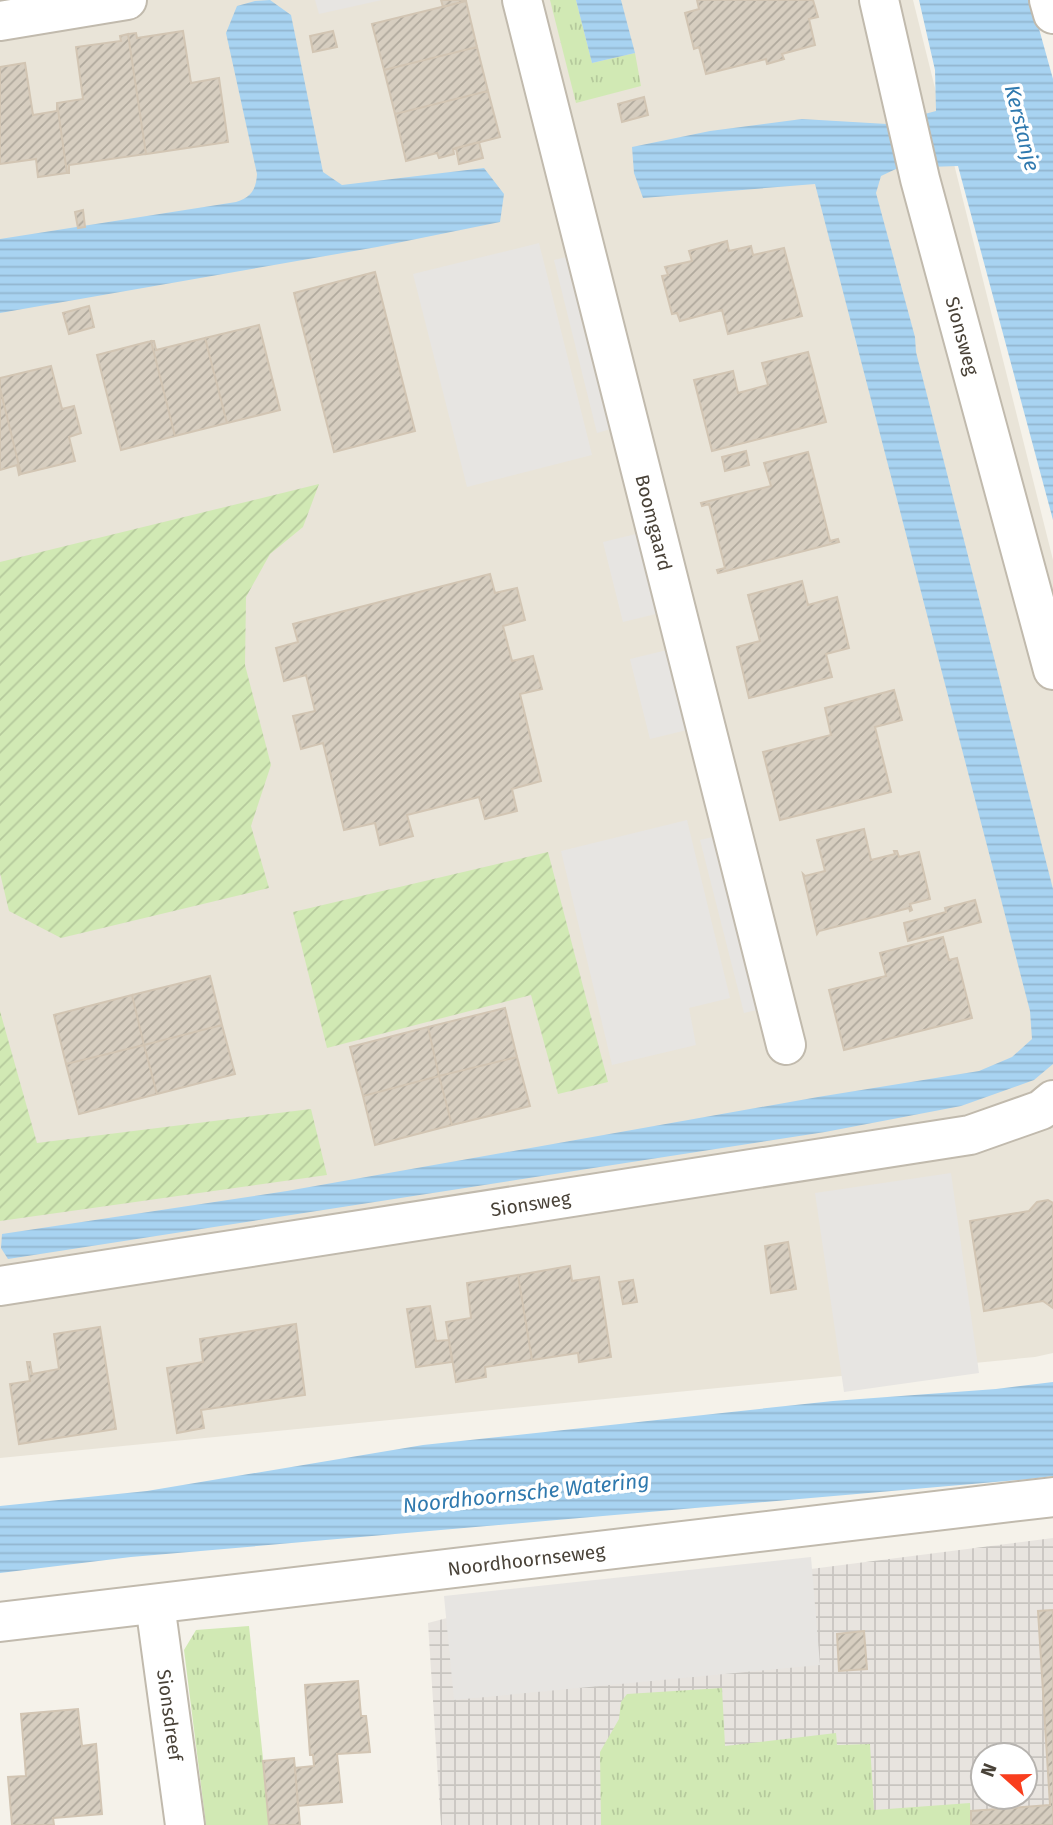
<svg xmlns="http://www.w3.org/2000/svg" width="1053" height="1825" font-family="'Fira Sans',sans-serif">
	<defs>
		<pattern id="industrial-grid" width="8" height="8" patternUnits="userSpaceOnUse" patternTransform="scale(1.75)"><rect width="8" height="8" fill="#e8e4df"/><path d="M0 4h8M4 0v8" fill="none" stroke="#c8c5c0"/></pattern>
		<pattern id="grass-tufts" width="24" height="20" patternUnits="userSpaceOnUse" patternTransform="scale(1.75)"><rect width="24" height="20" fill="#d1e9b4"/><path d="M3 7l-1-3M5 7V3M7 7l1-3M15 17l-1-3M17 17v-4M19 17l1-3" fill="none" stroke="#b5c99c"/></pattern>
		<pattern id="garden-furrows" width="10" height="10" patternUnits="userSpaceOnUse" patternTransform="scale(1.75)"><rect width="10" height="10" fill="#d1e9b4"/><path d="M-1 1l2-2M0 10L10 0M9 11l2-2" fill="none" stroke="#b5c99c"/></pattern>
		<pattern id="water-rules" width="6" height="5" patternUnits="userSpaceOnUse" patternTransform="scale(1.75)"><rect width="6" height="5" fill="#a8d3f1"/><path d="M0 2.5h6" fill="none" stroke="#92b6cf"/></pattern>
		<pattern id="building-hatch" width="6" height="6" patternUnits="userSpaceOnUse" patternTransform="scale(1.75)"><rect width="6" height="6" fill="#d7cec0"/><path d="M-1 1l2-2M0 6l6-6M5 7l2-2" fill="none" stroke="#b0a99d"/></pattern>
	</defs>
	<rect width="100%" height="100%" fill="#f5f2ea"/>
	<path fill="#e9e4d8" d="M0,0H913L1053,560V1353L1035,1357L0,1458Z"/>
	<path fill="url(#industrial-grid)" fill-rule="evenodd" d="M1053,1538V1825H441L428,1623L466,1613ZM983,1755H1025V1797H983Z"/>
	<path fill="url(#grass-tufts)" d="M550,0H576L592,63L635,53L641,86L576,103Z
		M249,1626L270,1825H206L184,1650L196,1630Z
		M722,1688L725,1746L836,1733L837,1745L870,1744L874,1810L970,1803L971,1825H601L600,1752L619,1719L621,1702L627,1694Z"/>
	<path fill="url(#garden-furrows)" d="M319,484L303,527L270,554L246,597L245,665L271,765L251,826L269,888L61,938L9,911L0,873V562Z
		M548,852L608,1082L558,1094L531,995L327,1048L293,912Z
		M0,1011L37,1143L311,1109L327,1175L0,1221Z"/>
	<path fill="#e7e5e2" d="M315,0H382L319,14Z
		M539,243L592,455L467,487L413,274Z
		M571,256L614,428L597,433L554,260Z
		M640,533L660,613L623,622L603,542Z
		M667,650L687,730L650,739L630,659Z
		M687,820L730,998L689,1008L696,1045L612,1065L561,851Z
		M717,836L761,1009L744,1013L700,840Z
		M951,1173L979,1373L844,1392L815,1193Z
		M811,1557L820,1665L454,1700L444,1596Z"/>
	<path fill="url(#water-rules)" d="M270,0L291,15L323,172L342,185L484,168L504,194L500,222L377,247L0,313V239L236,202C251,197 256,190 257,174L226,33L237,6L255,1Z
		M576,0H621L635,53L592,63Z
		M919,0H1031L1053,79V520L958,166L898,168L881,176L876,193L915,337L916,352L1053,889V1064L1034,1080L961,1106L825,1132L8,1259L1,1248L2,1234L287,1191L818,1097L979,1071L1012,1057L1032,1039L1030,1011L815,184L643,198L634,173L632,147L710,131L802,119L887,124L936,111L935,70Z
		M1053,1382V1476L1030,1479L131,1557L0,1573V1506L147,1491L423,1445L833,1401L996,1389Z"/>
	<path fill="url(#building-hatch)" stroke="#d2c5b3" stroke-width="2" d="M441,0H466V1L443,7Z
		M697,0H813L818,17L809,19L815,45L782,54L784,59L767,64L766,59L706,74L699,47L694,49L685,13L699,9Z
		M466,1L477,47L384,70L372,24Z
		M183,31L191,83L219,78L228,142L146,154L128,34L136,33L137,38Z
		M333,31L337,47L313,52L310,36Z
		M128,34L146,154L69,165V173H67L57,103L83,99L76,47L121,41L120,36Z
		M477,47L488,91L395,114L384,70Z
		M25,63L33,115L57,111V103L67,173L38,177L36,159L0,164V67Z
		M488,91L500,137L453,149L454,154L439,158L437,153L406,161L395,114Z
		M644,97L648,115L622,122L618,104Z
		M479,142L483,158L459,164L456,148Z
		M83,210L85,227L78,228L75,212Z
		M727,241L729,251L751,246L753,255L784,248L802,316L728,334L722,310L680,321L677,313L672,314L662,276L668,275L665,267L692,261L689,251Z
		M375,272L415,431L334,452L294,293Z
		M89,306L94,327L69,334L63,313Z
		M259,325L280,410L227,423L205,338Z
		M205,338L227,423L175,436L151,341H154L156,350Z
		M151,341L175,436L121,450L97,355Z
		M808,352L826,422L712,451L694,380L733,371L738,393L768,385L762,363Z
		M51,366L62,409L74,406L81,433L69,437L75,461L21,474L0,388V378Z
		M0,388L21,474L19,475L17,465L0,470Z
		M746,451L749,465L725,471L722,457Z
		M808,452L830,541L838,539L839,542L718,573L717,570L725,568L709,504L702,506L701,503L771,486L764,463Z
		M490,574L495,593L517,588L525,620L503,626L512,661L533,656L542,689L520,694L541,781L512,789L517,811L485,819L479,797L407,815L413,836L380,845L375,823L344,830L323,743L301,749L293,716L315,711L306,675L284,681L276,648L298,642L293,624Z
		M802,581L808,605L837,597L849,648L826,654L832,677L749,698L737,647L760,641L748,595Z
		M894,690L902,720L875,727L891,792L780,820L763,752L831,735L825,708Z
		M864,829L871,860L895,854L894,851H897L899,857L919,852L930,899L910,904L912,910L910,911L909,908L819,931L817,934L803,874L805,876L825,871L817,840Z
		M975,900L981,922L908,941L904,923L946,912L945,908Z
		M943,937L949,960L957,958L972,1018L844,1050L829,990L886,976L880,953Z
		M210,976L222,1025L144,1045L132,995Z
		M132,995L144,1045L66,1064L54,1015Z
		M505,1008L517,1057L439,1076L428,1027Z
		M222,1025L235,1074L157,1094L144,1045Z
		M428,1027L439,1076L363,1096L350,1047Z
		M144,1045L157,1094L79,1114L66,1064Z
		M517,1057L530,1106L452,1125L439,1076Z
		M439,1076L452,1125L375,1145L363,1096Z
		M1048,1200L1053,1203V1308L1043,1301L984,1311L970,1221L1029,1211L1037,1202Z
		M788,1242L796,1289L771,1293L765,1246Z
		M570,1266L572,1281L599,1277L611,1357L579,1362L578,1353L532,1360L518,1275Z
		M518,1275L532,1360L485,1367L486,1377L456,1382L446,1322L471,1318L467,1283Z
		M633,1280L637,1302L623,1304L619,1282Z
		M430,1306L436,1341L449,1340L452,1362L416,1367L407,1309Z
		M296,1324L305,1395L201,1410L204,1428L177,1433L167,1368L203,1362L200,1339Z
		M100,1327L116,1429L19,1444L10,1384L30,1381L27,1362H30L32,1374L59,1369L54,1334Z
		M1053,1610V1825H971V1811L1050,1805L1038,1611Z
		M864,1631L867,1669L839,1671L837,1634Z
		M358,1681L361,1716H366L370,1752L337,1754L342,1802L298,1806L295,1768L314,1766L313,1755H310L305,1685Z
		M78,1709L82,1746L96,1744L102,1814L53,1818L54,1825H12L8,1777L26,1776L21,1714Z
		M294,1758L300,1825H269L263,1761Z"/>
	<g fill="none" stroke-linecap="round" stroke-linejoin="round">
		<g stroke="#c1baad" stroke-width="42">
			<g id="street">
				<path id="s1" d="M522,0L786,1045"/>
				<path id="s2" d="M879,0L920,179L1053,670"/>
				<path d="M1049,0L1053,14"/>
				<path d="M0,21L127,0"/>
				<path id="s3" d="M0,1286L970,1135L1041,1110L1053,1100"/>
				<path id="s4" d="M155,1604L185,1825"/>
				<path id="s5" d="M0,1622L1053,1497"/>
			</g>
		</g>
		<use href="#street" stroke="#fff" stroke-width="38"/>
	</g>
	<g text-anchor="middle" stroke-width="7" stroke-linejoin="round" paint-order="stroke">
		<g font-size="19" fill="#494238" stroke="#fff">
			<text dy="7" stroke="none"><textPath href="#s2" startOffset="346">Sionsweg</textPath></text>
			<text dy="7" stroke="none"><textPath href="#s1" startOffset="539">Boomgaard</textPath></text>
			<text dy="7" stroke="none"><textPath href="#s3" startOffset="537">Sionsweg</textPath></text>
			<text dy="7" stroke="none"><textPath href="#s5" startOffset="530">Noordhoornseweg</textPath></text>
			<text dy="7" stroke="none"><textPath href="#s4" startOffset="112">Sionsdreef</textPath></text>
		</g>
		<g font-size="21" font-style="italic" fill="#2f79ae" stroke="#fff">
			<text transform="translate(1022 128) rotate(76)" y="7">Kerstanje</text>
			<text transform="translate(526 1493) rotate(-6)" y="7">Noordhoornsche Watering</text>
		</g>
	</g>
	<g transform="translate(1004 1776) rotate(291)"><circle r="33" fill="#ffffff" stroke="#b6b3af" stroke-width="2"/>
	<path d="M0-5L12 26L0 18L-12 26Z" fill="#f93e1e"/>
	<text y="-10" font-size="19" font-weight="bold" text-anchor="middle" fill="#494238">N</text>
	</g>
</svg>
